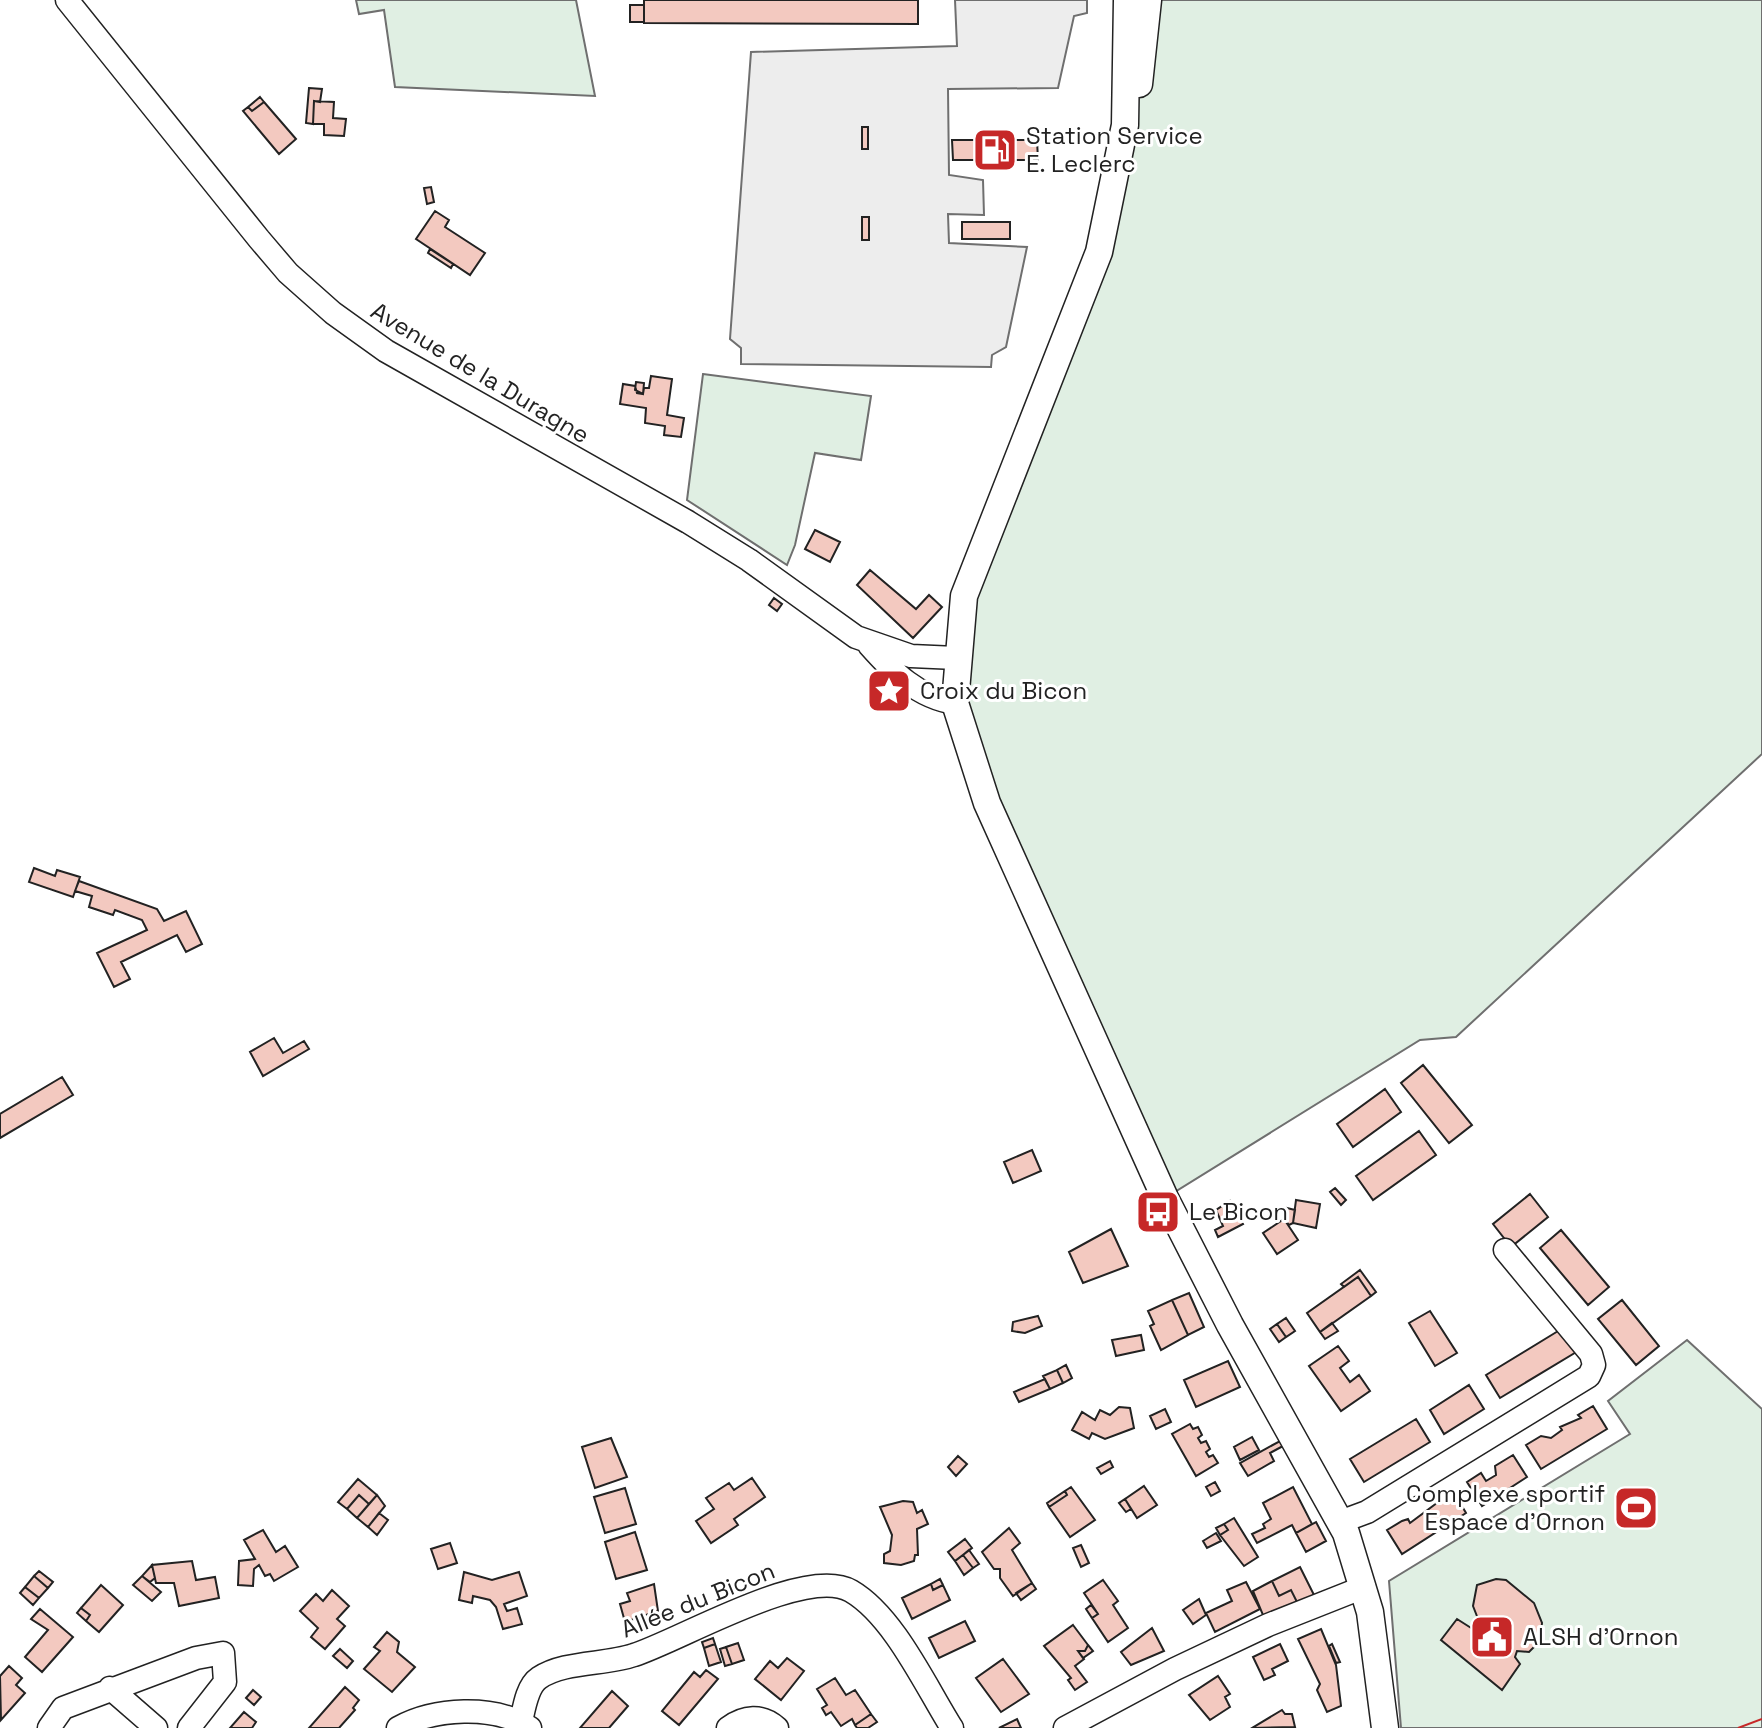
<svg xmlns="http://www.w3.org/2000/svg" width="1762" height="1728" font-family="'Space Grotesk',sans-serif">
	<rect width="100%" height="100%" fill="#fff"/>
	<path fill="#e0efe3" stroke="#6f6f6f" stroke-width="2" d="M356,0H576L595,96L395,87L384,10L359,14Z
		M1127,0H1762V754L1456,1037L1420,1040L1165,1198L971,760L964,596L1099,252Z
		M703,374L871,396L861,460L815,453L795,545L787,565L687,500Z
		M1687,1340L1762,1409V1728H1401L1389,1581L1630,1434L1608,1401Z"/>
	<path fill="#ededed" stroke="#6f6f6f" stroke-width="2" d="M955,0H1087V13L1074,16L1058,88L948,89L949,175L983,180L984,215L948,214L949,243L1027,247L1006,347L992,355L991,367L741,364V348L730,339L751,52L957,46Z"/>
	<path fill="#f3c9c0" stroke="#222" stroke-width="2" d="M644,0H918V24L644,23Z
		M630,5H644V22H630Z
		M309,88L322,89L320,102L314,101L313,124L306,123Z
		M260,97L264,102L252,111L248,107Z
		M314,101L334,102L333,118L346,119L344,136L324,135V124H313Z
		M264,102L296,139L279,154L243,111L248,107L252,111Z
		M862,127H868V149H862Z
		M952,140H1037L1038,160H953Z
		M431,187L434,202L427,204L424,188Z
		M435,211L449,220L445,227L485,253L470,275L416,239Z
		M862,217H869V240H862Z
		M962,222H1010V239H962Z
		M430,249L453,264L451,268L428,253Z
		M651,376L672,379L667,415L684,418L681,437L664,435L665,426L645,423L646,408L620,404L623,384L635,386L637,393L643,394L644,388H649Z
		M636,382L644,383L643,394L635,390Z
		M815,530L840,542L830,562L805,549Z
		M870,570L916,609L929,595L942,607L913,638L857,585Z
		M774,598L782,604L777,611L769,605Z
		M34,868L55,876L57,870L80,877L73,897L29,882Z
		M79,881L157,909L164,921L186,911L202,944L186,952L177,935L121,962L130,979L114,987L97,953L147,930L142,920L115,910L113,915L89,907L92,896L75,891Z
		M274,1038L283,1053L304,1041L309,1049L263,1076L250,1052Z
		M1423,1065L1472,1125L1449,1143L1401,1083Z
		M62,1077L73,1095L0,1138V1114Z
		M1385,1089L1401,1112L1353,1147L1337,1124Z
		M1419,1131L1436,1155L1373,1200L1356,1176Z
		M1032,1150L1041,1171L1013,1183L1004,1162Z
		M1335,1188L1346,1200L1341,1205L1330,1192Z
		M1530,1194L1548,1217L1511,1247L1493,1224Z
		M1296,1200L1320,1204L1316,1228L1293,1223Z
		M1230,1201L1243,1224L1218,1237L1215,1230L1223,1226L1216,1210Z
		M1287,1208L1295,1210L1293,1223L1289,1225L1284,1219Z
		M1284,1219L1298,1240L1277,1254L1263,1233Z
		M1111,1229L1128,1266L1083,1283L1069,1252Z
		M1561,1230L1609,1287L1588,1305L1540,1248Z
		M1360,1270L1376,1292L1371,1296L1358,1277L1344,1287L1341,1284Z
		M1358,1277L1371,1296L1320,1332L1307,1313Z
		M1189,1293L1204,1327L1188,1335L1172,1300Z
		M1172,1300L1188,1335L1161,1350L1150,1326L1154,1324L1148,1311Z
		M1622,1300L1659,1346L1636,1365L1598,1319Z
		M1430,1311L1457,1353L1435,1366L1409,1323Z
		M1038,1316L1042,1326L1025,1333L1012,1331L1013,1322Z
		M1286,1318L1295,1331L1286,1337L1277,1324Z
		M1332,1323L1338,1331L1325,1339L1320,1332Z
		M1277,1324L1286,1337L1279,1342L1270,1329Z
		M1563,1328L1578,1351L1500,1398L1486,1375Z
		M1141,1335L1144,1350L1116,1356L1112,1340Z
		M1338,1346L1349,1361L1340,1368L1350,1382L1359,1375L1370,1391L1341,1411L1309,1366Z
		M1228,1361L1240,1387L1196,1407L1184,1380Z
		M1066,1365L1072,1378L1063,1383L1057,1370Z
		M1057,1370L1063,1383L1050,1389L1043,1376Z
		M1045,1379L1050,1389L1019,1402L1014,1392Z
		M1469,1385L1484,1409L1444,1434L1430,1410Z
		M1593,1406L1607,1429L1541,1469L1526,1445L1541,1436L1551,1438L1562,1430L1560,1427L1581,1418L1578,1415Z
		M1119,1407L1130,1408L1134,1428L1105,1439L1092,1433L1089,1439L1072,1430L1082,1412L1095,1420L1100,1410L1110,1415Z
		M1165,1409L1171,1422L1156,1429L1150,1416Z
		M1416,1419L1430,1442L1364,1482L1350,1459Z
		M1190,1424L1193,1429L1198,1427L1202,1435L1198,1438L1201,1443L1206,1441L1210,1449L1206,1452L1209,1457L1213,1455L1218,1463L1196,1476L1172,1434Z
		M1252,1437L1259,1450L1240,1460L1234,1447Z
		M611,1438L627,1477L595,1488L582,1447Z
		M1280,1441L1283,1446L1270,1453L1274,1461L1248,1476L1240,1463Z
		M1513,1455L1527,1477L1482,1506L1467,1482L1481,1473L1486,1481L1496,1475L1495,1466Z
		M958,1456L967,1464L956,1476L948,1467Z
		M1110,1461L1113,1467L1101,1474L1097,1468Z
		M752,1478L765,1497L734,1519L738,1525L711,1543L696,1521L714,1509L706,1498L729,1483L734,1490Z
		M358,1479L377,1495L369,1504L359,1495L347,1509L338,1502Z
		M1215,1482L1220,1491L1211,1496L1206,1487Z
		M1144,1486L1157,1505L1137,1518L1125,1499Z
		M1071,1487L1095,1520L1070,1537L1049,1507L1067,1495L1065,1491Z
		M1293,1487L1312,1524L1296,1533L1292,1525L1257,1543L1252,1534L1265,1528L1263,1524L1271,1519L1263,1503Z
		M625,1488L636,1524L605,1533L594,1497Z
		M1065,1491L1067,1495L1049,1507L1047,1503Z
		M1453,1491L1466,1513L1402,1554L1387,1530L1402,1521L1408,1519L1410,1523Z
		M359,1495L369,1504L357,1518L347,1509Z
		M377,1495L385,1506L368,1527L357,1518Z
		M1125,1499L1131,1509L1126,1512L1119,1503Z
		M903,1501L913,1502L917,1513L922,1510L928,1524L917,1529L918,1555H915L914,1561L901,1565L884,1563V1554L890,1551L892,1535L880,1507Z
		M379,1513L388,1520L377,1535L368,1527Z
		M1234,1518L1258,1557L1244,1566L1220,1535L1228,1530L1224,1524Z
		M1316,1522L1326,1541L1306,1552L1296,1533Z
		M1224,1524L1228,1530L1220,1535L1216,1528Z
		M1009,1528L1020,1543L1012,1550L1032,1583L1013,1596L1000,1578V1569H994L982,1552Z
		M263,1530L276,1552L285,1546L298,1567L274,1581L270,1574L265,1576L259,1565L254,1569L253,1586L238,1585L239,1561L255,1559L244,1540Z
		M635,1532L647,1570L616,1579L605,1542Z
		M1216,1533L1221,1541L1207,1548L1203,1541Z
		M965,1539L972,1548L955,1561L948,1552Z
		M450,1543L457,1563L438,1569L431,1549Z
		M1081,1545L1089,1563L1081,1567L1073,1548Z
		M969,1550L979,1564L973,1568L963,1555Z
		M963,1555L973,1568L964,1575L955,1561Z
		M192,1561L196,1580L215,1577L219,1598L179,1606L174,1583H156L152,1565Z
		M152,1565L155,1578L150,1582L142,1576Z
		M1300,1567L1315,1597L1298,1604L1291,1590L1279,1596L1272,1581Z
		M39,1571L53,1582L48,1588L34,1576Z
		M464,1572L492,1580L519,1572L527,1596L504,1604L507,1611L517,1608L522,1624L503,1629L496,1607L490,1600L473,1596L472,1603L459,1600Z
		M34,1576L48,1588L39,1598L25,1587Z
		M142,1576L161,1592L152,1601L133,1585Z
		M940,1579L943,1585L933,1590L931,1584Z
		M1496,1579L1506,1580L1534,1603L1542,1623L1540,1641L1529,1652L1517,1651L1515,1657L1520,1664L1502,1690L1441,1640L1457,1619L1479,1633L1482,1629L1473,1606L1477,1585Z
		M1103,1580L1118,1601L1113,1605L1128,1628L1108,1642L1092,1618L1098,1614L1084,1593Z
		M1272,1581L1279,1596L1291,1590L1298,1604L1265,1620L1253,1591Z
		M1246,1582L1260,1609L1215,1632L1206,1613L1232,1601L1227,1590Z
		M1032,1583L1036,1589L1021,1600L1016,1593Z
		M654,1584L658,1611L625,1622L620,1604L630,1601L627,1593Z
		M931,1584L933,1590L943,1585L950,1600L912,1619L902,1598Z
		M101,1585L123,1605L99,1632L86,1621L90,1615L81,1608Z
		M25,1587L39,1598L33,1605L20,1593Z
		M332,1590L349,1606L337,1619L345,1626L325,1649L311,1637L318,1628L300,1611L316,1594L323,1601Z
		M1199,1599L1206,1615L1193,1624L1183,1610Z
		M1091,1605L1098,1614L1092,1618L1086,1609Z
		M81,1608L90,1615L86,1621L77,1613Z
		M40,1609L73,1637L42,1672L25,1657L48,1630L31,1619Z
		M965,1621L975,1641L939,1658L929,1638Z
		M1073,1625L1088,1645L1085,1651H1078L1084,1659L1075,1666L1087,1682L1075,1690L1068,1680L1071,1678L1044,1646Z
		M1152,1628L1164,1651L1131,1665L1121,1652Z
		M1321,1629L1336,1665L1341,1706L1327,1712L1317,1690L1320,1684L1298,1639Z
		M387,1632L399,1642L397,1652L415,1667L392,1692L364,1669L380,1651L374,1647Z
		M713,1638L715,1644L704,1648L702,1642Z
		M738,1643L744,1660L732,1664L726,1647Z
		M715,1644L721,1662L709,1666L704,1648Z
		M1280,1644L1288,1661L1272,1669L1275,1675L1264,1680L1253,1657Z
		M1332,1644L1340,1662L1336,1663L1329,1646Z
		M1088,1645L1093,1651L1083,1658L1078,1651H1085Z
		M726,1647L732,1664L725,1666L720,1649Z
		M340,1649L353,1661L347,1668L333,1656Z
		M787,1658L804,1671L781,1700L755,1679L770,1661L778,1668Z
		M1003,1659L1029,1694L1001,1712L976,1678Z
		M9,1666L22,1678L16,1685L25,1693L1,1720L0,1676Z
		M706,1670L718,1679L679,1725L662,1711L694,1672L700,1677Z
		M1218,1676L1230,1694L1225,1697L1230,1707L1210,1720L1189,1695Z
		M835,1678L846,1695L855,1690L871,1714L855,1725L852,1719L841,1726L831,1712L826,1715L822,1708L827,1705L817,1689Z
		M345,1687L359,1700L353,1708L355,1710L339,1728H309Z
		M253,1690L261,1697L254,1705L246,1698Z
		M612,1691L628,1706L609,1728H580Z
		M1282,1710L1285,1714H1292L1295,1727L1252,1728Z
		M244,1712L256,1722L252,1728H230Z
		M871,1714L877,1722L868,1728H857L855,1725Z
		M1017,1719L1021,1728H999Z"/>
	<g fill="none" stroke-linecap="round" stroke-linejoin="round">
		<g stroke="#222" stroke-width="25">
			<path id="minor" d="M67,0L259,239L288,273L333,313L386,351L688,522L749,560L856,637L911,656L956,658
				M869,645C893,672 917,697 955,703
				M1340,1522L1367,1512L1589,1376L1594,1365L1591,1354L1505,1250
				M110,1688L156,1728
				M521,1722C524,1708 527,1686 539,1678C564,1661 605,1665 634,1655C681,1640 806,1565 851,1591C894,1616 926,1687 952,1728
				M49,1728L63,1708L196,1658L223,1653L225,1682L189,1728
				M398,1728C434,1708 494,1704 530,1728
				M728,1728C744,1716 762,1714 777,1728
				M1065,1728L1175,1669L1268,1625L1364,1587"/>
		</g>
		<g stroke="#222" stroke-width="29">
			<path id="major" d="M1127,0L1125,125L1099,252L964,596L955,703L987,803L1165,1198L1230,1325L1346,1533L1370,1612L1385,1728
				M1139,84L1148,0"/>
		</g>
		<use href="#minor" stroke="#fff" stroke-width="22"/>
		<use href="#major" stroke="#fff" stroke-width="26"/>
		<path stroke="#c62828" stroke-width="2" stroke-dasharray="28 6 4 6" stroke-linecap="butt" d="M1738,1728L1762,1719"/>
	</g>
	<defs>
		<g id="fuel-square" transform="scale(2.3)"><rect x="-9" y="-9" width="18" height="18" rx="4" fill="#c62828" stroke="#fff"/><path d="M-5.5-6h7V0h2V4h1.3V-2.5L3-4.5l.8-.8L6-3V5H2.5V1h-1V6h-7ZM-4.2-4.7v3.2H.2V-4.7Z" fill="#fff"/></g>
		<g id="sight-square" transform="scale(2.3)"><rect x="-9" y="-9" width="18" height="18" rx="4" fill="#c62828" stroke="#fff"/><path d="M0-6L1.8-2.2L6-1.7L2.9 1.2L3.7 5.4L0 3.3L-3.7 5.4L-2.9 1.2L-6-1.7L-1.8-2.2Z" fill="#fff"/></g>
		<g id="bus-square" transform="scale(2.3)"><rect x="-9" y="-9" width="18" height="18" rx="4" fill="#c62828" stroke="#fff"/><path d="M-5-6H5V4H4V6H2V4H-2V6H-4V4H-5ZM-3.5-4V0h7V-4ZM-3.5 1.2v1.5H-2V1.2ZM2 1.2v1.5H3.5V1.2Z" fill="#fff"/></g>
		<g id="stadium-square" transform="scale(2.3)"><rect x="-9" y="-9" width="18" height="18" rx="4" fill="#c62828" stroke="#fff"/><path d="M0-5a6.5 5 0 1 0 0 10a6.5 5 0 1 0 0-10ZM-3.5-1.8h7v3.6h-7Z" fill="#fff"/></g>
		<g id="civic-square" transform="scale(2.3)"><rect x="-9" y="-9" width="18" height="18" rx="4" fill="#c62828" stroke="#fff"/><path d="M-.6-6.5H3V-4.5H.6V-3L4-1V1h2V6H-6V1h2V-1L-.6-3ZM-1.2 2.5V6h2.4V2.5Z" fill="#fff"/></g>
	</defs>
	<g fill-rule="evenodd">
		<use href="#fuel-square" x="995" y="150"/>
		<use href="#sight-square" x="889" y="691"/>
		<use href="#bus-square" x="1158" y="1212"/>
		<use href="#stadium-square" x="1636" y="1508"/>
		<use href="#civic-square" x="1492" y="1637"/>
	</g>
	<g text-anchor="middle" stroke-width="6" stroke-linejoin="round" paint-order="stroke">
		<g font-size="24" fill="#222" stroke="#fff" text-anchor="start">
			<text x="1026" y="144">Station Service<tspan x="1026" dy="28">E. Leclerc</tspan></text>
			<text x="920" y="699">Croix du Bicon</text>
			<text x="1189" y="1220">Le Bicon</text>
			<text x="1605" y="1502" text-anchor="end">Complexe sportif<tspan x="1605" dy="28">Espace d'Ornon</tspan></text>
			<text x="1523" y="1645">ALSH d'Ornon</text>
		</g>
		<g font-size="24" fill="#222" stroke="#fff">
			<text transform="translate(480 373) rotate(31)" y="8">Avenue de la Duragne</text>
			<text transform="translate(698 1600) rotate(-22)" y="8">Allée du Bicon</text>
		</g>
	</g>
</svg>
